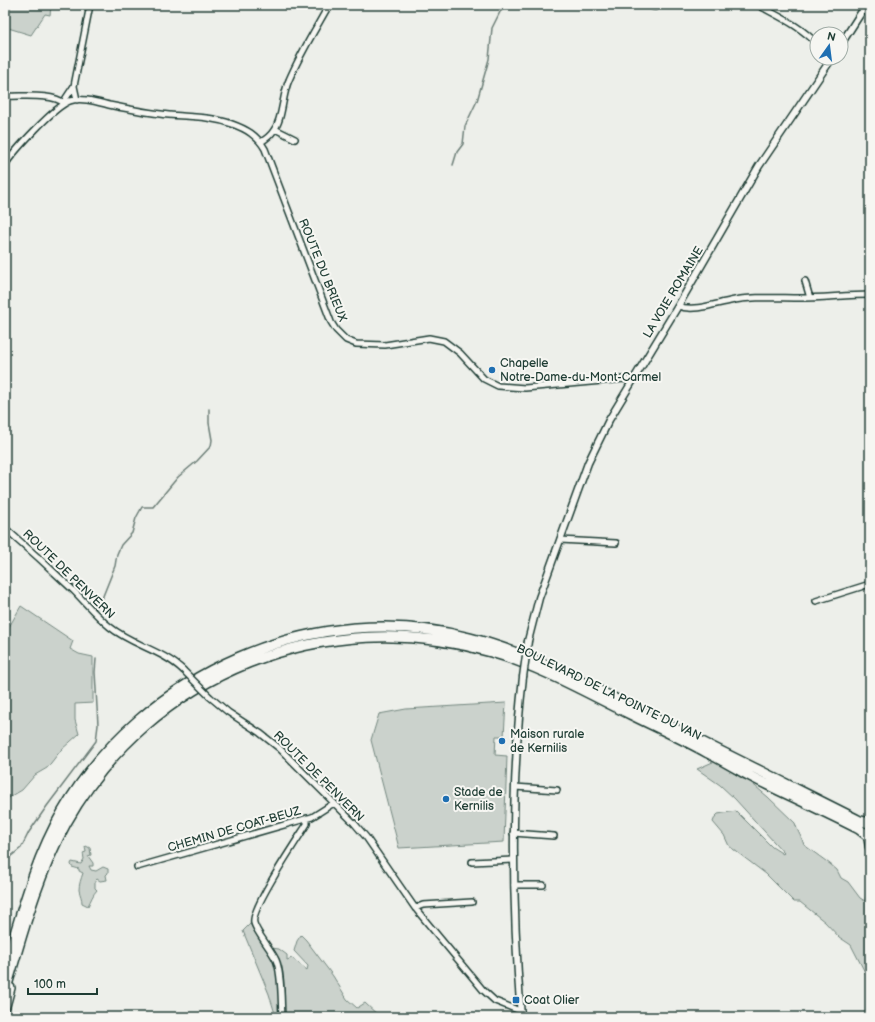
<svg xmlns="http://www.w3.org/2000/svg" width="875" height="1022" font-family="'Balsamiq Sans',sans-serif">
	<rect width="100%" height="100%" fill="#edefea"/>
	<filter id="ink" filterUnits="userSpaceOnUse"><feTurbulence type="fractalNoise" baseFrequency=".025" numOctaves="2"/><feDisplacementMap in="SourceGraphic" scale="8" xChannelSelector="R" yChannelSelector="G"/><feConvolveMatrix kernelMatrix="1 2 1 2 8 2 1 2 1" color-interpolation-filters="sRGB"/></filter>
	<g filter="url(#ink)">
		<path fill="#cbd2cc" stroke="#758880" d="M5,5H51V6L50,15L45,14L31,35L5,27Z
			M21,606L73,641L70,649L79,654L93,657V703L75,704V720L79,734L61,750L47,768L35,775L22,790L5,800V634Z
			M506,703L504,736H496L495,755L507,756L504,842L399,848L371,740L379,714L406,709Z
			M715,761L743,779L749,781L768,797L795,823C797,831 802,837 804,845L830,864L837,870L841,878L848,882L860,898L865,901L867,893L870,890V982L851,945L839,937L825,922L800,902H794L766,874L729,846L724,835L713,822L715,817L718,814L736,811L772,847L783,854L784,853L735,799L720,785L697,769Z
			M86,846L90,848L91,855L88,856L93,863V866H89L91,870L96,871L103,867L108,869V873L106,875L107,880L100,881L97,879L95,881V888L97,890C93,894 91,900 88,906L82,903C82,898 80,895 79,890C79,884 81,879 83,873L79,871V869L72,867L71,864L72,862L81,864L84,859L83,853L86,852L85,847Z
			M250,924L263,943L271,948L279,949L287,955V960L292,958L307,970L308,966L294,951L297,941L301,935L306,940L333,976L347,999L357,1008L365,1003L380,1017H276L269,994L243,931Z"/>
		<g fill="none" stroke-linecap="round" stroke-linejoin="round">
			<path stroke="#6c7e77" stroke-width="1.5" d="M612,5H630
				M453,165L457,152L463,144L465,126L477,101L489,59L492,28L500,12L507,5
				M102,605L103,596L115,566L117,554L121,545L132,533L136,518L142,507H153L178,477L197,461L211,446L212,440L209,423V409
				M5,865L10,857L21,848L29,832L47,806L96,741L98,725L95,672L96,659"/>
			<g stroke="#1f3d34" stroke-width="8">
				<path id="minor" d="M758,5C778,16 801,26 817,44
					M651,6L655,7L661,5
					M74,86L77,100
					M5,96C21,97 52,93 64,103L66,98L74,86L90,5
					M275,129L295,139
					M261,142C266,139 271,135 274,130C283,119 282,95 289,80C300,54 315,30 329,5
					M5,165C14,151 55,106 70,101C81,97 97,102 109,105C128,109 148,113 169,115C190,117 211,116 232,124C246,129 257,135 265,149L331,322L336,330L346,340L356,344L385,345L429,338L444,341L460,353L484,379L498,386L525,388L624,379L632,381
					M805,281L810,298
					M678,306C693,312 715,304 730,301C753,296 776,298 800,298C823,298 847,295 870,295
					M5,528C28,548 51,569 73,590C85,602 96,616 110,627C132,645 162,650 183,670
					M560,540L616,543
					M816,601L870,584
					M210,697L228,712L260,733L279,748L354,823L366,837L415,908L483,990L495,1001L520,1011
					M515,787L557,790
					M513,833L554,836
					M472,862L513,860
					M137,867L312,817L334,803
					M514,885H543
					M415,908L423,905L472,902
					M282,1017C281,1002 282,973 276,960C271,949 256,932 254,923C250,909 297,840 307,824V818"/>
			</g>
			<g stroke="#1f3d34" stroke-width="9">
				<path id="tertiary" d="M841,44L866,5
					M528,641L539,598L588,463L609,420L678,306L759,166L832,58
					M521,1017C512,904 510,790 523,677"/>
			</g>
			<g stroke="#1f3d34" stroke-width="11">
				<path id="primary" d="M870,829L868,836L870,847"/>
			</g>
			<g stroke="#1f3d34" stroke-width="12">
				<path id="trunk" d="M5,967C21,914 35,859 63,811C143,673 316,597 470,638C528,653 580,681 633,708C709,745 784,783 860,821L870,823
					M5,992C22,935 37,876 66,823C151,672 326,604 491,652C540,666 585,692 630,714C656,727 683,739 708,753C728,763 746,775 766,784C797,799 828,813 859,829L868,836
					M5,1006L10,988"/>
			</g>
			<use href="#minor" stroke="#f6f6f2" stroke-width="5"/>
			<use href="#tertiary" stroke="#f6f6f2" stroke-width="6"/>
			<use href="#primary" stroke="#f6f6f2" stroke-width="8"/>
			<use href="#trunk" stroke="#f6f6f2" stroke-width="9"/>
			<g stroke="#1f3d34" stroke-width="8" stroke-linecap="butt">
				<path id="minor-bridge" d="M183,670L210,697"/>
			</g>
			<g stroke="#1f3d34" stroke-width="9" stroke-linecap="butt">
				<path id="tertiary-bridge" d="M523,677L528,641"/>
			</g>
			<use href="#minor-bridge" stroke="#f6f6f2" stroke-width="5"/>
			<use href="#tertiary-bridge" stroke="#f6f6f2" stroke-width="6"/>
		</g>
	</g>
	<g fill="#1f6fb2" stroke="#f6f6f2" stroke-width="1.5">
		<circle cx="492" cy="370" r="4"/>
		<circle cx="502" cy="741" r="4"/>
		<circle cx="446" cy="799" r="4"/>
		<rect x="512" y="996" width="8" height="8" rx="2"/>
	</g>
	<g text-anchor="middle" stroke-width="4" stroke-linejoin="round" paint-order="stroke">
		<g font-size="12" fill="#1f3d34" stroke="#f6f6f2">
			<text transform="translate(323 270) rotate(68)" y="4">ROUTE DU BRIEUX</text>
			<text transform="translate(673 292) rotate(-59)" y="4">LA VOIE ROMAINE</text>
			<text transform="translate(69 574) rotate(44)" y="4">ROUTE DE PENVERN</text>
			<text transform="translate(609 692) rotate(26)" y="4">BOULEVARD DE LA POINTE DU VAN</text>
			<text transform="translate(319 776) rotate(45)" y="4">ROUTE DE PENVERN</text>
			<text transform="translate(234 829) rotate(-16)" y="4">CHEMIN DE COAT-BEUZ</text>
		</g>
		<g font-size="12" fill="#1f3d34" stroke="#f6f6f2" text-anchor="start">
			<text x="500" y="367">Chapelle<tspan x="500" dy="14">Notre-Dame-du-Mont-Carmel</tspan></text>
			<text x="510" y="738">Maison rurale<tspan x="510" dy="14">de Kernilis</tspan></text>
			<text x="454" y="796">Stade de<tspan x="454" dy="14">Kernilis</tspan></text>
			<text x="524" y="1004">Coat Olier</text>
		</g>
	</g>
	<rect width="875" height="1022" fill="none" stroke="#f6f6f2" stroke-width="20"/>
	<rect x="10" y="10" width="855" height="1002" fill="none" stroke="#1f3d34" stroke-width="1.5" filter="url(#ink)"/>
	<g transform="translate(829 46) rotate(14)"><circle r="19" fill="#f6f6f2" stroke="#a0aca6"/>
	<path d="M0-3L7 15L0 10L-7 15Z" fill="#1f6fb2"/>
	<text y="-6" font-size="11" font-weight="bold" text-anchor="middle" fill="#1f3d34">N</text>
	</g>
	<path d="M28 988v6h69v-6" fill="none" stroke="#1f3d34" stroke-width="2"/>
	<text x="34" y="988" font-size="12" fill="#1f3d34" stroke="#f6f6f2" stroke-width="3" paint-order="stroke">100 m</text>
</svg>
